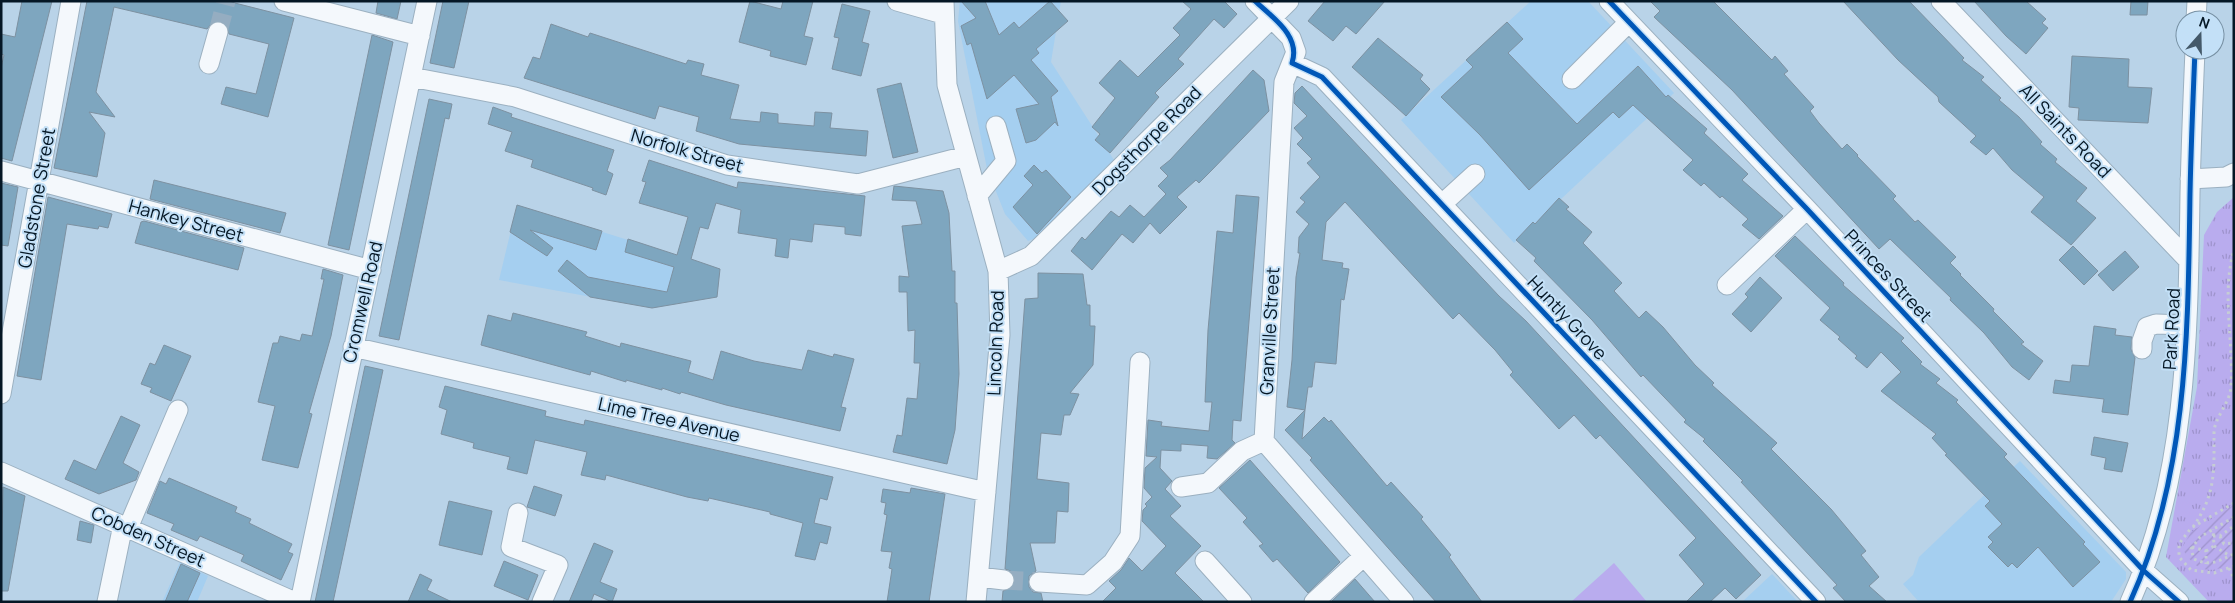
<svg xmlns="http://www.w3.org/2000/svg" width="2235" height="603" font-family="Manrope,sans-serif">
	<defs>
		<pattern id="park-tufts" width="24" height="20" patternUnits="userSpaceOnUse" patternTransform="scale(1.25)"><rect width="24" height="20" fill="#b9acee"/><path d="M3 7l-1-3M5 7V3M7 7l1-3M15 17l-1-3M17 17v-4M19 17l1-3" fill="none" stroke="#9e93cc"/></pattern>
		<pattern id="garden-furrows" width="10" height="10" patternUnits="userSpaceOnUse" patternTransform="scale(1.25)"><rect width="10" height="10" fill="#b9acee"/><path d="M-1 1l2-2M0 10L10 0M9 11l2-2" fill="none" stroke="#9e93cc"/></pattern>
	</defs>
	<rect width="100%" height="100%" fill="#b9d3e8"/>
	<path fill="#a5cff0" d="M960,1H1061L1051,62L1114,160L1038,237L1028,241L1005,214L987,169L958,21Z
		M1531,1H1588L1674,93L1514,243L1401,120Z
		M517,205L720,269L717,297L652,308L499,280Z
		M2020,461L2126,572V579L2111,602H1919L1903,584L1913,575L1919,557Z
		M180,562L208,576L197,602H162Z
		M1772,574L1798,602H1742Z"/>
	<path fill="#b9acee" d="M1614,563L1647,602H1571Z"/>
	<path fill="url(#park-tufts)" d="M2234,197V602H2209L2166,557L2197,387L2204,235L2217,212Z"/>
	<path fill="url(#garden-furrows)" d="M2234,505V563C2208,575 2196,572 2182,548L2191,532Z"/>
	<path fill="#7ea6bf" stroke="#7d91a1" d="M22,1H52L12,161L1,158V68L4,55L1,54V34L15,37Z
		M87,1H227L294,18L268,117L221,104L226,87L256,94L269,44L229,34L226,25L221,21L211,24L207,29L114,7L96,92L115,117L89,112L105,133L97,177L54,168Z
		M378,1H401L397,19L376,13Z
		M443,1H469L454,68L430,63Z
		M750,1L781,9L783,1H813L804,36L813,38L806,65L770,56L771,51L739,42Z
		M961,1H985L999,35L1014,22L1019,28L1050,1L1068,21L1036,49L1039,53L1031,60L1058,91L1051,97L1058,126L1055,122L1036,140L1026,143L1016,109L1039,104L1014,75L987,99L971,43L967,45L961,26L976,18Z
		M1182,1H1224L1237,14L1224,28L1214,19L1178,59L1184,64L1155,93L1159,97L1110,153L1095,140L1100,134L1092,127L1115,98L1099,83L1120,60L1138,77L1180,35L1173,28L1191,9Z
		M1325,1H1385L1356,34L1346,26L1333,41L1308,21Z
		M1650,1H1713L1772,60L1775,56L1788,71L1784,74L1814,107L1810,111L1819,123L1842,149L1847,144L1858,155L1857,156L1896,196L1893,199L1915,222L1918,220L1956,257L1950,263L1961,274L1960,275L1994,309L1993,311L2024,342L2021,344L2043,361L2029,380L2012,367L1984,333L1950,300L1951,298L1890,239L1879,249L1732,90L1654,17L1660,11Z
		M1843,1H1909L1964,58L1962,60L1984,77L1981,80L2001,98L1999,100L2019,117L2042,142L2040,144L2057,159L2055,162L2087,188L2076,201L2096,218L2071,245L2031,212L2044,197L2012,170L1993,148L1986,155L1970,142L1976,136L1939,102L1938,97L1898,60Z
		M1974,1H2026L2046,19L2042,23L2048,28L2026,54L2006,36Z
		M2131,1H2148L2147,15H2130Z
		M842,4L870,11L862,42L869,44L861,76L832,69L839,38L834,37Z
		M1507,22L1523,39L1508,53L1577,124L1638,66L1666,97L1668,95L1707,129L1704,133L1748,174L1742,180L1783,216L1759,239L1742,225L1748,219L1722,196L1720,198L1704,183L1701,186L1683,170L1693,160L1633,105L1619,118L1613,112L1529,190L1480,135L1441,97L1473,67L1466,60Z
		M551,24L588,37L590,33L686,64L688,60L704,64L701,75L739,85L730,119L760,122L761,112L778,114V123L814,126L815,112L832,113L830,128L868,131L866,156L739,144L696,131L699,117L659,106L655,119L524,78L533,57L540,59Z
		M372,35L393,42L349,250L328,245Z
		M1378,38L1423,75L1420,79L1430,89L1406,116L1352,67Z
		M2072,56L2129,59L2128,87L2152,88L2148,123L2078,120L2079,108L2069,107Z
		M1253,70L1264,80L1269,111L1211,171L1199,183L1196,180L1177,197L1187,207L1160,234L1150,223L1133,243L1122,234L1092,270L1071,251L1082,237L1085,240L1111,211L1119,217L1130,205L1144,217L1166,194L1158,186L1168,176L1160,168L1170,160Z
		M901,83L918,152L893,158L877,89Z
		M1302,86L1499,296L1526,321L1761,575L1736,599L1725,588L1710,602H1686L1704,584L1679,555L1696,538L1600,435L1596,439L1574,415L1559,429L1510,375L1513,372L1495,350L1459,313L1453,319L1345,202L1326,222L1322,260L1343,263L1342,268L1349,269L1344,300L1341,299L1336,364L1315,362L1312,387H1308L1305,410L1287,407L1292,360L1296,277L1300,253H1298L1299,237L1309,224L1296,212L1305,202L1300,198L1320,177L1307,163L1312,159L1297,144L1303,138L1294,128L1307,116L1294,103L1295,93Z
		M429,99L452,104L449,119L445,118L399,340L379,336Z
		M493,107L512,114L511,117L614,150L607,171L613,174L606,195L592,190L593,188L531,167L533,160L505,151L512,132L488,124Z
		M649,160L737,188L738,182L865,196L861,236L845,234V227L814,224L812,242L790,239L788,258L775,256L777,239L738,233L741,210L716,203L708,229L700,227L691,259L720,269L717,297L652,308L590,297L558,271L567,260L588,277L667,292L674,267L625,252L628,239L677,255L688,217L639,203L646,182L642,181Z
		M1034,165L1042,173L1046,170L1071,197L1037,234L1013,207L1033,185L1024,176Z
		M154,180L286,213L280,233L150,199Z
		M1,183L18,187L8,246L1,245Z
		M894,186L943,191L949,213L952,271H955V303H957L959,374L955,430L947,464L893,452L897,435L902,436L907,398L917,399L920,363H914L915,330L908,331L907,292H899V276L909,277L902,226L922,224L916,201L892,200Z
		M1236,195L1259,197L1241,421L1233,420L1232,440L1235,443L1217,459L1207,458L1208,446L1181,444V451L1161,450L1160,468L1172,481L1165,489L1181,506L1170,516L1201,546L1175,573L1204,602H1102L1116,588L1109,581L1121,570L1129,558L1142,571L1166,546L1142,521L1143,510L1147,506L1145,504L1152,497L1144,488L1145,468L1157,457L1146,456L1148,420L1162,422L1161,426L1209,431L1212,402H1205L1208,330L1217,231L1233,233Z
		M48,197L112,214L108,228L99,226L98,229L67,224L41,380L17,376Z
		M1559,198L1569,207L1566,209L1592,232L1583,243L1622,283L1614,291L1639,318L1646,311L1663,327L1695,365L1714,383L1712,385L1777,443L1771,449L1831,509L1866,551L1861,555L1879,577L1869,586L1887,602H1846L1833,588L1837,585L1741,482L1743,481L1703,441L1705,439L1684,422L1686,420L1643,375L1641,377L1592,320L1534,261L1536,258L1516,240L1533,222L1535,224Z
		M517,205L602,231L596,250L530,230L553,248L547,256L510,232Z
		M144,221L244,248L238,270L135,243L141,222Z
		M1795,236L1844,283L1843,285L1904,338L1901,341L1922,362L1920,364L1940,379L1936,383L1958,400L1956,402L2007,454L2004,457L2085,542L2083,544L2100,562L2073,587L2038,547L2017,568L2012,563L2008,567L1988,547L1993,542L1988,537L2002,524L1985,506L1990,501L1945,455L1947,454L1932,438L1936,434L1881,391L1901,372L1881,352L1867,368L1855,358L1857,356L1838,339L1840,337L1820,320L1830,308L1775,256Z
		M2073,246L2098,271L2084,285L2059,260Z
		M2125,251L2139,267L2113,291L2098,275Z
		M323,269L343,275L331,336L309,413L312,414L298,468L262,460L275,406L258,402L273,343H278L280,336L300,341L302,334L312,336L324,279H321Z
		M1038,273L1083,274L1087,305H1090V326H1095L1093,365L1070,393L1079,394L1070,415H1064L1061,435L1041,433L1037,479L1069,483L1068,512L1057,511L1055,543H1030L1036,571L1029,576V587L1033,592L1041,593L1043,602H1002L1003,591L1013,587L1015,581L1011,571L1005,569L1025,299L1038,298Z
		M1760,277L1782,298L1751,332L1732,314L1748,297L1745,294Z
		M513,313L587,332L585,336L620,347L621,343L691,361L688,372L713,380L721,351L754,361L802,370L808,350L833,357L834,354L854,359L841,407L846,408L840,431L726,405L681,392L680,394L662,388V390L626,380V382L591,371L590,375L481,345L488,315L511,321Z
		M2094,326L2116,329L2115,335L2132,337L2131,349L2135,358L2128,415L2102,412L2104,399L2053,393L2055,380L2070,382L2072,365L2089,366Z
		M164,345L191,356L171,401L150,392L152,388L141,384L150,363L155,365Z
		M365,366L383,370L333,602H315Z
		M445,386L546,411L545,416L584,425L585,420L833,477L827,500L820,498L814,523L831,527L827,544L820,542L815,560L795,556L803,523L770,514V512L709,498L708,501L687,497L606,475L605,480L581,475L587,452L535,440L527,474L507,469L510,457L473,448L474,443L441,434L447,410L439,407Z
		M1305,410L1302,439L1324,417L1329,422L1331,420L1387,486L1391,482L1423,517L1421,519L1451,555L1449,557L1482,602H1436L1310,460L1312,458L1285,430Z
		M121,416L140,425L123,463L139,472L136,480L99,494L65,479L74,460L96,470Z
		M2094,437L2128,443L2122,472L2104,469L2106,458L2091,455Z
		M1250,460L1340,562L1308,593L1277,559L1273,562L1259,546L1263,544L1243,522L1247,518L1219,488Z
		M169,478L237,507L235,512L251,519L249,523L292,544L288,552L293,554L281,580L241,561L244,555L200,536L197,541L171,530L174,524L147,513L160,481L166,484Z
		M534,486L562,495L555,516L527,507Z
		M3,487L25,496L8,591H1Z
		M911,488L945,494L929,602H887L892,569L889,568L892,552L881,551L887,515L884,514L886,503L881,502L883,489L910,493Z
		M449,501L492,511L482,555L439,545Z
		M80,521L94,525L91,543L77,540Z
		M594,543L613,551L600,582L617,589L612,602L594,594L591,602H569Z
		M504,561L538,575L528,600L494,586Z
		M181,564L200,573L187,602H165Z
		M420,574L432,580L427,590L452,602H408Z
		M1355,579L1375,602H1331Z"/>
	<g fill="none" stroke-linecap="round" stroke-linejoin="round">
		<path stroke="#95adc1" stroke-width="19" stroke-dasharray="19 9" stroke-linecap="butt" d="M218,32L226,1
			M1004,580L1039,582"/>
		<g stroke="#9bb0c0" stroke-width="21">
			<path id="minor" d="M284,1L420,36
				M897,1L943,14
				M944,1L947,85L998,271L1000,335L976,602
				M1255,1L1291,38L1296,52L1284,82L1264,441L1404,602
				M1609,1L1807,209L2144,571L2179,602
				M1941,1L2189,261
				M2196,20L2197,1
				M1292,63L1322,77L1816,602
				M209,64L218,32
				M411,77L515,97L727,165L858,184L966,156
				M1572,79L1629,22
				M1,171L371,270
				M2190,179L2226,177L2234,173
				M977,196L1006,161L996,126
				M1442,204L1475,174
				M998,271L1031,256L1289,1
				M1727,285L1807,209
				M353,347L986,492
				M2142,349V341L2147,327L2156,324L2186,325
				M1,394L71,1
				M1,472L295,602
				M1181,487L1208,483L1242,451L1264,441
				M518,513L511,547L558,565L542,602
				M128,528L178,410
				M1205,561L1242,602
				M979,577L1004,580
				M1039,582L1087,585L1113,562L1130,536L1140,362
				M107,602L123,525
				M300,602L427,1
				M1314,602L1364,556
				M2130,602C2188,475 2188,330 2190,194C2191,146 2193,98 2195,50"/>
		</g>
		<path stroke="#c5cdd4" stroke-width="3" stroke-dasharray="2.5 4" stroke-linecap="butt" d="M2234,503L2191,528L2179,544V557L2191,570L2214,573L2234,566
			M2234,517L2200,537L2191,549L2194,559C2211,567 2218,561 2234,554
			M2193,527C2216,494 2214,471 2214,433C2214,418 2230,403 2231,387C2234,342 2221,294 2234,250
			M2213,536H2220L2234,526
			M2220,536L2224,544L2234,543
			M2214,546L2230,556
			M2192,547L2206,551V564
			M2206,551L2214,546L2213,529
			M2229,568L2234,579"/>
		<use href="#minor" stroke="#f4f8fc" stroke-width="19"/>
		<g stroke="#c3e0f7" stroke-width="8">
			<path id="cycleway" d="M1255,1C1273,18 1301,36 1292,63L1322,77L1816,602
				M1609,1L1807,209L2144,571L2179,602
				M2130,602C2188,475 2188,330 2190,194C2191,146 2193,98 2195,50"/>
		</g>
		<use href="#cycleway" stroke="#0057b8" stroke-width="5"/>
	</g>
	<g text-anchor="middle" stroke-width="4" stroke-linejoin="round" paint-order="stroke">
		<g font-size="18" fill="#051725" stroke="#c3e0f7">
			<text transform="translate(2065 131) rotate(46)" y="6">All Saints Road</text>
			<text transform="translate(1147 141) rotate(-45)" y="6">Dogsthorpe Road</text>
			<text transform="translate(687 151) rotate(16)" y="6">Norfolk Street</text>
			<text transform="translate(37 198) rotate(-80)" y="6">Gladstone Street</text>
			<text transform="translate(186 221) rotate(15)" y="6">Hankey Street</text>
			<text transform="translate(1888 276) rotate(47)" y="6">Princes Street</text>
			<text transform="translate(363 302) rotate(-77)" y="6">Cromwell Road</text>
			<text transform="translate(1567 318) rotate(47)" y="6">Huntly Grove</text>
			<text transform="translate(2172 329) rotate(-87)" y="6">Park Road</text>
			<text transform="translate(1270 331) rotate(-87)" y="6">Granville Street</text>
			<text transform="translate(996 343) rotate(-88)" y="6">Lincoln Road</text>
			<text transform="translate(669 420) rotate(13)" y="6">Lime Tree Avenue</text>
			<text transform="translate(148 537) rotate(24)" y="6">Cobden Street</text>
		</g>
	</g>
	<rect width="2235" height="603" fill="none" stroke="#051725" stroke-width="5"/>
	<g transform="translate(2200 35) rotate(20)"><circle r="24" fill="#c3e0f7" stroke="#7790a3"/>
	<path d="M0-4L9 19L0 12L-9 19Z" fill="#445969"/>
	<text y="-8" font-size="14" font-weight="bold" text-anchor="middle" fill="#051725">N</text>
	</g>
</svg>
